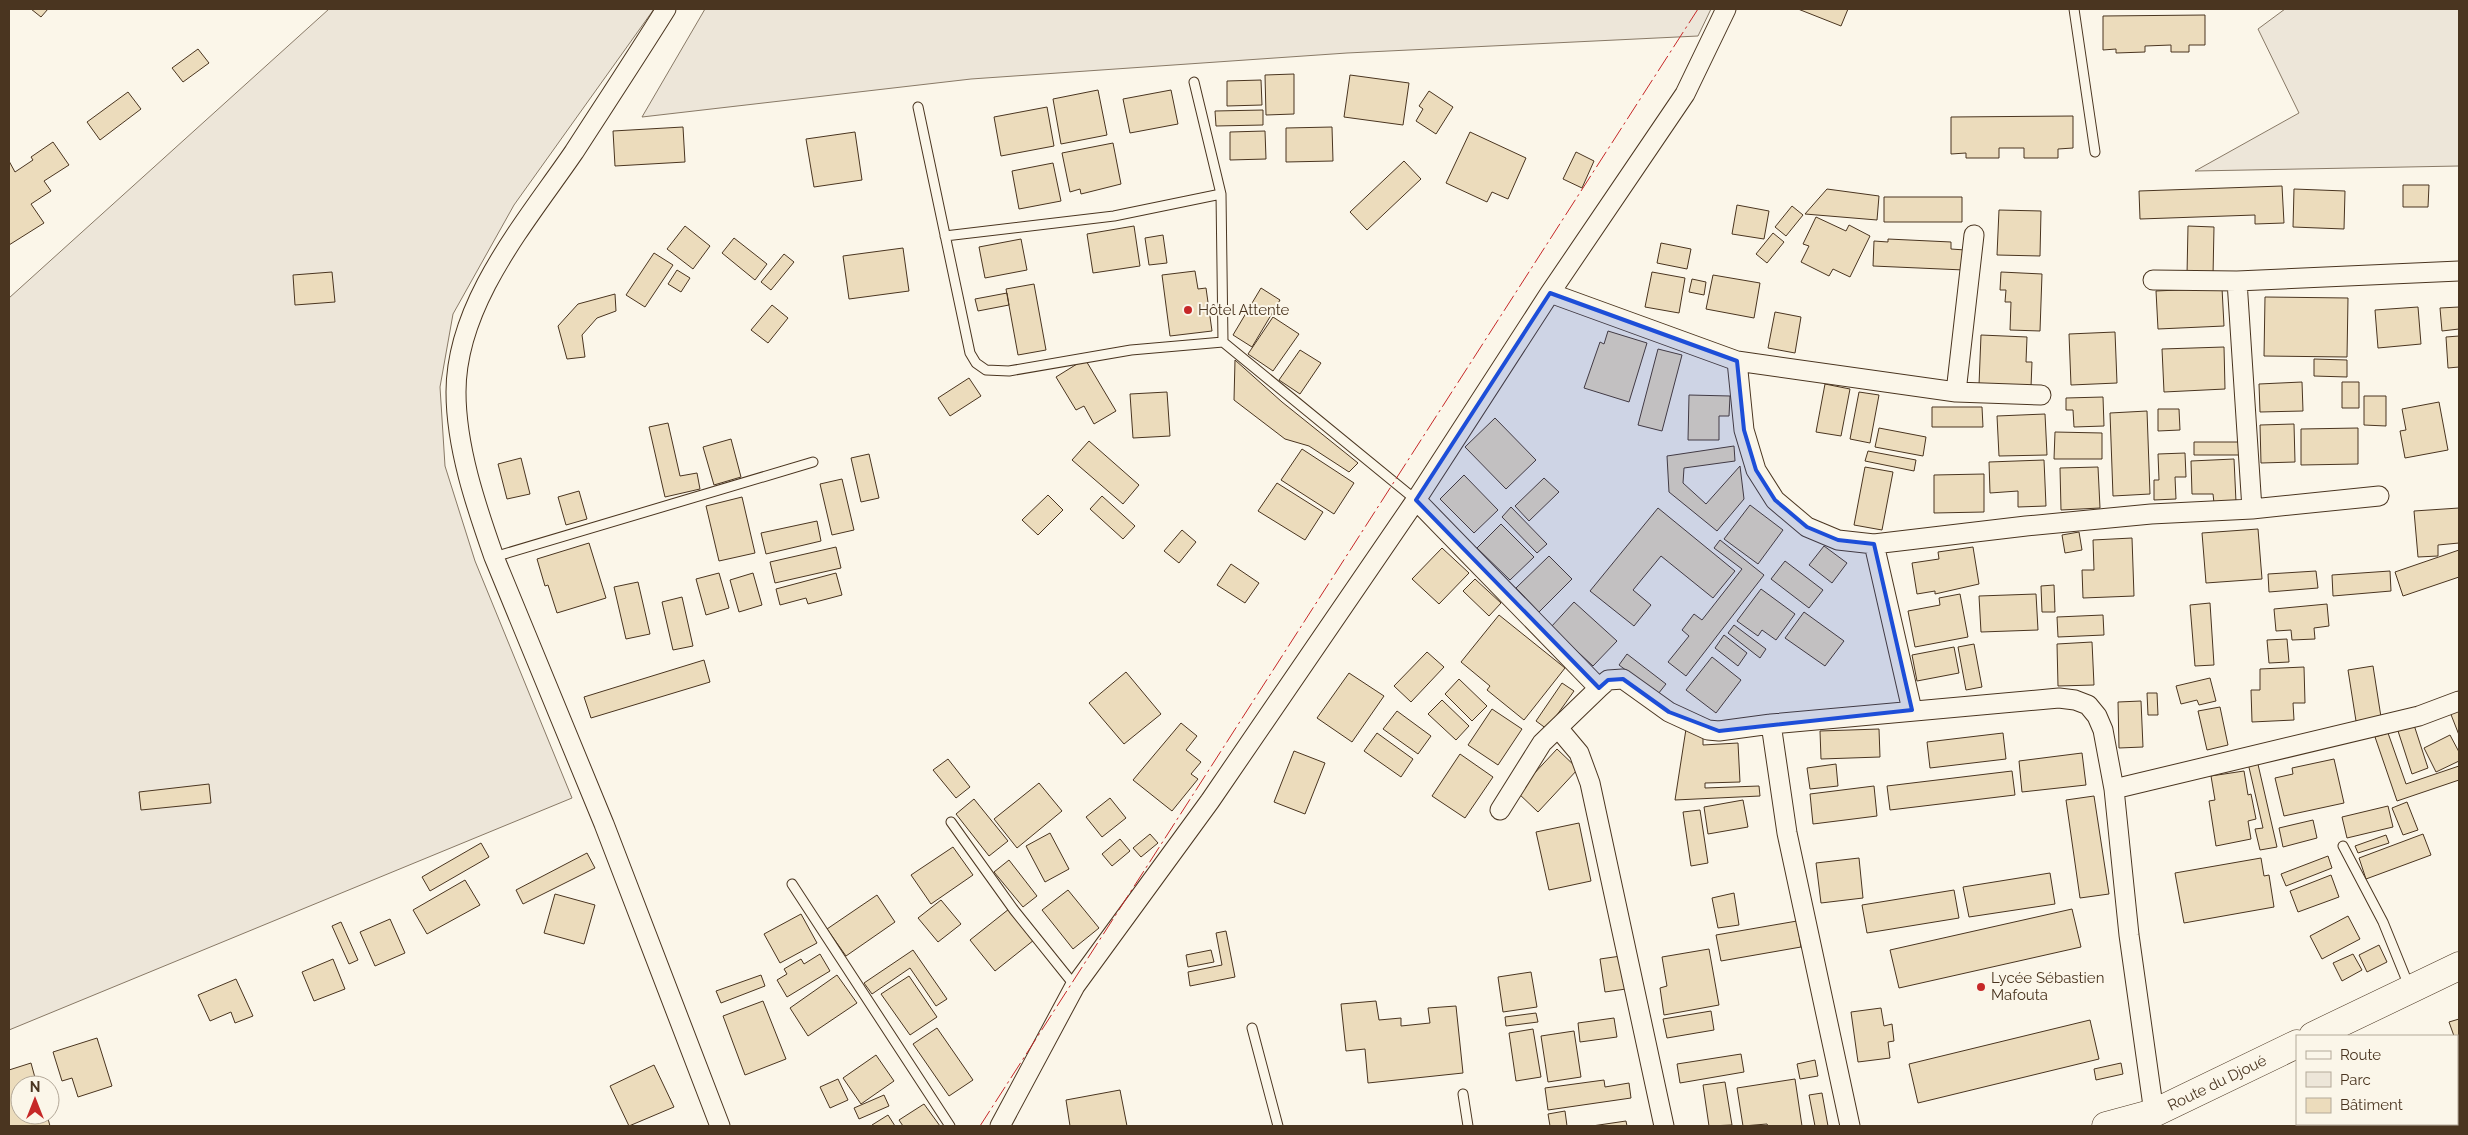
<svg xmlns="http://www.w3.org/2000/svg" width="2468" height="1135" font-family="Raleway,sans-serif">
	<rect width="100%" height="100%" fill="#fbf6e9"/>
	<path fill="#ede6d9" stroke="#887966" d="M329,9H654L514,205L453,314L440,387L445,466L475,561L572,798L9,1030V298Z
		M705,9H1711L1698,36L1347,53L971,79L642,117Z
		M2285,9H2459V166L2195,171L2299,113L2258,29Z"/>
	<path fill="#ecdcbc" stroke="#4a3520" d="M31,9H48L41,17Z
		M1798,9H1848L1841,26Z
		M2205,15V45H2189V52H2171V45L2145,46V52L2116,53V49L2103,50V16Z
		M198,49L209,63L183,82L172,68Z
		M1294,74V114L1266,115L1265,75Z
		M1350,75L1409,83L1403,125L1344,117Z
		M1261,80L1262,105L1227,106V81Z
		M1098,90L1107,135L1061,144L1053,99Z
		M1171,90L1178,124L1130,133L1123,99Z
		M1429,91L1453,107L1436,134L1416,121L1423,109L1419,106Z
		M128,92L141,109L100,140L87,122Z
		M1047,107L1054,146L1001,156L994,117Z
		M1263,110V125L1216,126L1215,111Z
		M2073,116V148L2058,149V158H2024V148H1999V158H1966V153L1951,154V117Z
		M683,127L685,162L615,166L613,131Z
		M1332,127L1333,161L1286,162V128Z
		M1265,131L1266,159L1230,160V132Z
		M855,132L862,180L814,187L806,139Z
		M1470,132L1526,158L1508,199L1492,192L1487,202L1446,183Z
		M53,142L69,165L44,181L51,191L31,204L44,223L9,245V161L15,172L33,160L31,157Z
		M1113,143L1121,184L1081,194L1080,189L1070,192L1062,153Z
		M1576,152L1594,161L1582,188L1563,179Z
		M1404,161L1421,179L1367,230L1350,212Z
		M1053,163L1061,201L1019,209L1012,171Z
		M2403,185H2429L2428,207H2403Z
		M2282,186L2284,223L2255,224V215L2140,219L2139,191Z
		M1827,189L1879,196L1877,220L1805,214Z
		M2294,189L2345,191L2344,229L2293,227Z
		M1884,197H1962V222H1884Z
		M1737,205L1769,211L1764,239L1732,234Z
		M1792,206L1803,215L1786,236L1775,227Z
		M1999,210L2041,211L2040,256L1997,255Z
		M1816,217L1846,231L1849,225L1870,236L1850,277L1833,269L1829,276L1801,262L1809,246L1803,244Z
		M685,226L710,246L693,269L667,249Z
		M1134,226L1140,266L1093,273L1087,234Z
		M2188,226L2214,227L2213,276L2187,275Z
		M1773,233L1784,242L1767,263L1756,254Z
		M1163,235L1167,263L1149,265L1145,238Z
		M734,238L767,264L755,280L722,253Z
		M1021,239L1027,270L985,278L979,247Z
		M1888,239L1951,242V249L1965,250L1964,270L1873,266L1874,241L1888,242Z
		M1661,243L1691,249L1687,269L1657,263Z
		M903,248L909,291L849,299L843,256Z
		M654,253L673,265L645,307L626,295Z
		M784,254L794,262L771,290L761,282Z
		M677,270L690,278L681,292L668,284Z
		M1195,271L1198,289L1206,288L1212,331L1170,336L1162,275Z
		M332,272L335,302L295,305L293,275Z
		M1652,272L1685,278L1679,313L1645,307Z
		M2001,272L2042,274L2040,331L2010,330L2011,302H2005L2006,290H2000Z
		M1713,275L1760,283L1754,318L1706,309Z
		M1692,279L1706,282L1704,295L1689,292Z
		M1034,284L1046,350L1018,355L1006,289Z
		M1261,288L1280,300L1252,347L1233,335Z
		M2222,288L2224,326L2158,329L2156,291Z
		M1007,293L1009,305L978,311L975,299Z
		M615,294L616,311L597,318L582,335L585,357L567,359L558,326L578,304Z
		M2265,297L2348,298L2347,357L2264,356Z
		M772,305L788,318L768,343L751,330Z
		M2418,307L2421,344L2378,348L2375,310Z
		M2459,307V329L2442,331L2440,308Z
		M1775,312L1801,317L1795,353L1768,348Z
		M1273,317L1299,334L1273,371L1248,354Z
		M1608,331L1647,343L1629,402L1584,388L1600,342L1604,344Z
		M2115,332L2117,383L2071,385L2069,334Z
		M1981,335L2027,337L2026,362H2032L2031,387L1979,385Z
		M2459,336V367L2448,368L2446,337Z
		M2224,347L2225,389L2164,392L2162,349Z
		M1658,349L1682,355L1662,431L1638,425Z
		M1300,350L1321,363L1300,394L1279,380Z
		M1085,359L1116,411L1094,424L1084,406L1076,410L1056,377Z
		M2314,359L2347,360V377L2314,376Z
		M1235,360L1282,402L1358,463L1349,472L1309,446L1285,439L1234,400Z
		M969,378L981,396L950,416L938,398Z
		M2302,382L2303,411L2260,412L2259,384Z
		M2342,382H2359V408H2342Z
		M1825,384L1850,389L1841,436L1816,432Z
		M1167,392L1170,436L1133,438L1130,394Z
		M1859,392L1879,395L1870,443L1850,439Z
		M1689,395L1730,396L1729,416H1719V440H1688Z
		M2364,396H2386V426L2364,425Z
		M2103,397L2104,426L2074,427L2073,410H2066V398Z
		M2439,402L2448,450L2405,458L2400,431L2406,430L2402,409Z
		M1932,407H1982L1983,427H1932Z
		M2158,409H2179L2180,430L2158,431Z
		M2147,411L2150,494L2113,496L2110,413Z
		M2045,414L2047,455L1999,456L1997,416Z
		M1495,418L1536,460L1506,489L1465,447Z
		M668,423L680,476L697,473L700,489L665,497L649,427Z
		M2294,424L2295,462L2261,463L2260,425Z
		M1879,428L1926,437L1923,456L1875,447Z
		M2358,428V464L2301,465V429Z
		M2055,432L2102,433V459H2054Z
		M731,439L741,477L714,485L703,447Z
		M1089,441L1139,485L1123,504L1072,460Z
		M2194,442H2242L2241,455H2194Z
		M1734,446L1735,461L1684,468L1683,483L1706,504L1740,466L1744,499L1717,531L1669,492L1667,456Z
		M1302,449L1354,483L1334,514L1281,480Z
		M1868,451L1916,460L1914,471L1865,461Z
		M2185,453L2186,477H2175L2176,499L2154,500V480H2159L2158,454Z
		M869,454L879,498L861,502L851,458Z
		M521,458L530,494L507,499L498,464Z
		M2234,459L2236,502L2214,503L2213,494H2192L2191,461Z
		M2044,460L2046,506L2018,507V491L1990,493L1989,462Z
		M1865,467L1893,472L1882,530L1854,525Z
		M2098,467L2100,508L2061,510L2060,468Z
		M1984,474V512L1934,513V475Z
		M1464,475L1498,510L1474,533L1440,499Z
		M1544,478L1559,492L1529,521L1515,506Z
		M842,479L854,530L832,535L820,484Z
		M1277,483L1323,512L1305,540L1258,511Z
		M579,491L587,519L566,525L558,497Z
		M1048,495L1063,510L1038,535L1022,520Z
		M1102,496L1135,526L1123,539L1090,509Z
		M742,497L755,553L719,561L706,506Z
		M1750,505L1783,530L1758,564L1724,539Z
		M1511,507L1547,544L1537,553L1502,517Z
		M1658,508L1735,571L1713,598L1661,556L1633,590L1651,605L1634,626L1590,591Z
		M2459,508V543L2438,545V556L2418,557L2414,511Z
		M817,521L821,541L766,554L761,533Z
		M1501,524L1534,557L1510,580L1477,548Z
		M2258,529L2262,579L2206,583L2202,533Z
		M1182,530L1196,542L1179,563L1164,551Z
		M2079,532L2082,550L2065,553L2062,535Z
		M2132,538L2134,596L2083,598L2082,570H2094L2093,540Z
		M1720,540L1764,575L1686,676L1668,662L1689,636L1682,630L1694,614L1702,620L1742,569L1714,548Z
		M589,543L606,598L557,613L548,585L545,586L537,559Z
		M1824,546L1847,563L1832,583L1809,565Z
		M836,547L841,568L775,583L770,562Z
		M1973,547L1979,584L1935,594V591L1917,594L1912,563L1939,559L1938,552Z
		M1442,548L1469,573L1439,604L1412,579Z
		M2459,550V577L2403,596L2395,572Z
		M1549,556L1572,579L1539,612L1516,588Z
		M1785,561L1823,590L1809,608L1771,579Z
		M1231,564L1259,583L1245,603L1217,585Z
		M2316,571L2318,588L2269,592L2268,574Z
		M2390,571L2391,591L2333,596L2332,575Z
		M719,573L729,608L706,615L696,579Z
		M753,573L762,605L739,612L730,580Z
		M836,573L842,595L808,604L806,598L780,605L776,589Z
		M1475,579L1501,603L1489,616L1463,591Z
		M638,582L650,634L626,639L614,587Z
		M2054,585L2055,612H2042L2041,586Z
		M1761,589L1795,614L1776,640L1762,630L1758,636L1737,621Z
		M1960,594L1968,637L1915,647L1908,611L1940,605L1939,598Z
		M2036,594L2038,630L1981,632L1979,596Z
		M682,597L693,646L673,650L662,602Z
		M1574,602L1617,641L1593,666L1551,627Z
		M2210,603L2214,665L2195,666L2190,605Z
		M2327,604L2329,626L2314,628L2315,639L2292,640L2291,630L2276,631L2274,609Z
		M1804,612L1844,641L1825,666L1785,638Z
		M1499,615L1565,668L1524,720L1487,690L1490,686L1461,662Z
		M2103,615L2104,635L2058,637L2057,617Z
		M1734,625L1766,649L1760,658L1728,633Z
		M1724,635L1747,653L1738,666L1715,648Z
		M2287,639L2289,662L2269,663L2267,640Z
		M2092,642L2094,685L2058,686L2057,644Z
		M1974,644L1982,687L1966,690L1958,647Z
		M1954,647L1959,673L1917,681L1912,655Z
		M1427,652L1444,667L1411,702L1394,686Z
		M1627,654L1666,684L1658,694L1619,665Z
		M1712,657L1741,680L1716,713L1686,690Z
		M704,660L710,682L591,718L584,697Z
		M2373,666L2381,717L2356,721L2348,670Z
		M2304,667L2305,703H2293L2294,720L2252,722L2251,690H2260V669Z
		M1126,672L1161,714L1124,744L1089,703Z
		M1349,673L1384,696L1352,742L1317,718Z
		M2210,678L2216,701L2199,705L2197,700L2181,704L2176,686Z
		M1459,679L1487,706L1472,721L1445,694Z
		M1562,683L1574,691L1547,729L1536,721Z
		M2147,693H2157L2158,715H2148Z
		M1442,700L1469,726L1456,740L1428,714Z
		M2141,701L2143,747L2119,748L2118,702Z
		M2220,707L2228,745L2207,750L2198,711Z
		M1492,709L1522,729L1498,765L1468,745Z
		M2459,709V735L2450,712Z
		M1397,711L1431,736L1418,754L1383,729Z
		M1181,723L1197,736L1186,750L1201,762L1191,774L1198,779L1172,811L1133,780Z
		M2414,725L2428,768L2412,774L2398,731Z
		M1686,729L1703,736V745L1738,743L1740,782L1705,783V788L1759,786L1760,796L1675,800Z
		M1879,729L1880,757L1821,759L1820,731Z
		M1377,733L1413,759L1401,777L1364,751Z
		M2003,733L2006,759L1930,768L1927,742Z
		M2388,733L2406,784L2459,766V780L2397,801L2375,737Z
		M2450,735L2459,752V761L2436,772L2424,748Z
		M1557,749L1578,769L1538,812L1517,792Z
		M1294,751L1325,763L1305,814L1274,802Z
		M2082,753L2086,785L2022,792L2019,761Z
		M1460,754L1493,777L1465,818L1432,796Z
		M948,759L970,787L956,798L933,770Z
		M2334,759L2344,803L2284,816L2275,778L2293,774L2292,768Z
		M2257,760L2277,847L2260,850L2255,829L2263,828L2248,763Z
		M1836,764L1838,786L1810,789L1807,768Z
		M2012,771L2015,795L1890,810L1887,786Z
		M2244,771L2248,795L2251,794L2256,819L2248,821L2251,839L2216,846L2209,801L2215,800L2211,776Z
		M1039,783L1062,811L1017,848L994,819Z
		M209,784L211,803L141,810L139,792Z
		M1874,786L1877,816L1813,824L1810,794Z
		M2094,796L2109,894L2080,898L2066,800Z
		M1110,798L1126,818L1102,837L1086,817Z
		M974,799L1008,841L989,856L956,814Z
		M1743,800L1748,827L1708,834L1704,807Z
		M2407,802L2418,830L2403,835L2392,808Z
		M2388,806L2393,827L2347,838L2342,817Z
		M1700,810L1708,863L1691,866L1683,812Z
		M2313,820L2317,838L2283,847L2279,828Z
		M1579,823L1591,881L1549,890L1536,832Z
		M1050,833L1069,869L1045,882L1026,846Z
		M1150,834L1158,843L1141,857L1133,848Z
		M2423,834L2431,855L2366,879L2359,858Z
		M2386,835L2389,843L2358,853L2355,846Z
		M1120,839L1130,851L1112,866L1102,854Z
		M481,843L489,857L430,891L422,877Z
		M953,847L973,875L931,904L911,875Z
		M587,853L595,868L523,904L516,890Z
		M2328,856L2332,868L2286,886L2281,874Z
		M1859,858L1863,898L1821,903L1816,863Z
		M2261,858L2264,876L2269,875L2274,907L2184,923L2175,873Z
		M1009,860L1037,896L1023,907L994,872Z
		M2050,873L2055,904L1969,917L1963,887Z
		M2331,875L2339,897L2298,912L2290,891Z
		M465,880L480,905L427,934L413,910Z
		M1068,890L1099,928L1073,949L1042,910Z
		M1954,890L1959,918L1867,933L1862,905Z
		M1734,893L1739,925L1718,928L1712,898Z
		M555,894L595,905L584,944L544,933Z
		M877,895L895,922L846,956L827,929Z
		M941,900L961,924L938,942L918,918Z
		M1009,909L1034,940L995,971L970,940Z
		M2072,909L2081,947L1899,988L1890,950Z
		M801,914L817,943L780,963L764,934Z
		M2348,916L2360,939L2322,959L2310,936Z
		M390,919L405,953L375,966L360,932Z
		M1797,921L1801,947L1721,961L1716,935Z
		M341,922L358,960L349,964L332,926Z
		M1226,931L1235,977L1190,986L1188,972L1222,965L1216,933Z
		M2379,945L2387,962L2367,972L2359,955Z
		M1709,949L1719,1005L1664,1015L1660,988L1667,986L1662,957Z
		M913,950L947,999L936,1006L910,968L872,994L864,983Z
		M1211,950L1214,962L1188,967L1186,955Z
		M820,954L830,971L787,997L777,980L787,974L784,969L801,959L804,964Z
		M2353,954L2362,970L2342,981L2333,963Z
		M1621,956L1626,989L1605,992L1600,959Z
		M333,959L345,989L314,1001L302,972Z
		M1531,972L1537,1007L1503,1012L1498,977Z
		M761,975L765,986L721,1003L716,991Z
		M837,975L857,1003L808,1036L790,1008Z
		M909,976L937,1017L910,1035L881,994Z
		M236,979L253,1016L235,1023L231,1012L210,1021L198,995Z
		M763,1001L786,1059L745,1075L723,1016Z
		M1376,1001L1379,1020L1401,1018V1026L1430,1023L1428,1008L1456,1006L1463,1073L1368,1083L1365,1049L1346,1051L1341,1004Z
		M1881,1008L1884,1026L1892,1024L1894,1041L1888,1042L1890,1058L1858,1062L1851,1012Z
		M1711,1011L1714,1030L1667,1038L1663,1019Z
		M1536,1013L1538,1022L1506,1026L1505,1017Z
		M1614,1018L1617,1037L1580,1042L1578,1023Z
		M2459,1019V1053L2457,1036H2454L2449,1022Z
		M2090,1020L2099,1059L1918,1103L1909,1064Z
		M937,1028L973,1080L949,1096L913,1044Z
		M1533,1029L1541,1077L1516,1081L1509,1033Z
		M1574,1031L1581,1077L1548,1082L1541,1036Z
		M97,1038L112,1086L78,1097L72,1078L62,1081L53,1052Z
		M1741,1054L1744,1072L1680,1083L1677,1064Z
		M876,1055L894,1081L861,1104L843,1078Z
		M1815,1060L1818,1076L1800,1079L1797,1064Z
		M31,1063L37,1085H20V1115H47L50,1126H9V1070Z
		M2121,1063L2123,1074L2096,1080L2094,1069Z
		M654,1065L674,1107L629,1126L610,1086Z
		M838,1079L848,1100L830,1108L820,1087Z
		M1795,1079L1802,1126H1768L1767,1124L1743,1126L1737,1088Z
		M1604,1080L1605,1087L1629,1083L1631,1098L1548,1110L1545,1088Z
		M1725,1082L1732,1125L1709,1126L1703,1085Z
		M1120,1090L1127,1126H1070L1066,1100Z
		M1822,1093L1828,1126H1815L1809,1095Z
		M884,1095L889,1106L859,1119L854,1108Z
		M924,1104L940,1126H903L899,1120Z
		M1565,1111L1567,1126H1550L1548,1114Z
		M888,1115L895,1126H873L872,1125Z
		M1626,1121L1627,1126H1592Z"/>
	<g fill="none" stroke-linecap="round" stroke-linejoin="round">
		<g stroke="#4a3520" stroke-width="11">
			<path id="lane" d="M2074,9L2095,152
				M1194,82L1221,194L1223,342L1416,500
				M918,107L970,353L976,363L986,370L1009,371L1131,350L1223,342
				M945,236L1114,216L1221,194
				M494,557L813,462
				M951,822L1014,910L1075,986
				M2343,846L2383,922L2409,986
				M792,884L950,1126
				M1252,1028L1278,1126
				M1463,1094L1468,1126"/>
		</g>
		<g stroke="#4a3520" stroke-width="21">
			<path id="street" d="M666,9C636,57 605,104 574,152C526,222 456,303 456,392C456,447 476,506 494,557L604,824L720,1126
				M2153,280L2237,281L2459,271
				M2237,281L2252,509
				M1550,293L1737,361L1956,392L2041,395
				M1737,361L1744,430L1756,470L1775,500L1807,527L1838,540L1874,544L2026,526L2151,514L2252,509L2379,496
				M1956,392L1974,235
				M1416,500L1599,688L1608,680L1623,679L1669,712L1708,730L1719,731L1771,724L2059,698L2075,700L2088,705L2097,716L2103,730L2114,789L2129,935L2154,1113
				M1874,544L1912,710
				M1771,724L1787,833L1850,1126
				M1558,728L1579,753L1590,783L1664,1126
				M2114,789L2419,716L2459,701
				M1500,810L1542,743L1599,688
				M1000,1126L1075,986L1210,801L1416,500L1550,293L1685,94L1726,9"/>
		</g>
		<g stroke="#4a3520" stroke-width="29">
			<path id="primary" d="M2313,1036L2459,966
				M2106,1126L2154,1113L2297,1044"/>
		</g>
		<use href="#lane" stroke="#fbf6e9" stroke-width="9"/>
		<use href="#street" stroke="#fbf6e9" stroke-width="19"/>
		<use href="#primary" stroke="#fbf6e9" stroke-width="28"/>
		<path stroke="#c62828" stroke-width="1" stroke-dasharray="18 4 2.5 4" stroke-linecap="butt" d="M980,1126L1698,9"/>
	</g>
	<path fill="#1d4ed8" fill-opacity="0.2" stroke="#1d4ed8" stroke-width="4" stroke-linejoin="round" d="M1550,293L1737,361L1744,430L1756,470L1775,500L1807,527L1838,540L1874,544L1912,710L1719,731L1669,712L1623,679L1608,680L1599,688L1416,500Z"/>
	<g fill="#c62828" stroke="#fbf6e9" stroke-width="2">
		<circle cx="1188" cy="310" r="5"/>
		<circle cx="1981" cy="987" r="5"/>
	</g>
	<g text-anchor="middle" stroke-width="4" stroke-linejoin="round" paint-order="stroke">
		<g font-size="15" fill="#4a3520" stroke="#fbf6e9" text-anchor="start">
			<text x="1198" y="315">Hôtel Attente</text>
			<text x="1991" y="983">Lycée Sébastien<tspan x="1991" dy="17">Mafouta</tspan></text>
		</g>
		<g font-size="15" fill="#4a3520" stroke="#fbf6e9">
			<text transform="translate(2217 1083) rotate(-26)" y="5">Route du Djoué</text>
		</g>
	</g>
	<rect width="2468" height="1135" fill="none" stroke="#4a3520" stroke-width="20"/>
	<rect x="2296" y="1035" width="162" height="90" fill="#fbf6e9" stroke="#b4a999"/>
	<rect x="2306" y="1051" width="25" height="8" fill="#fbf6e9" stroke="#b4a999"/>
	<text x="2340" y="1060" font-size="15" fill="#4a3520">Route</text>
	<rect x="2306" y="1072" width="25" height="15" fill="#ede6d9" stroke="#b4a999"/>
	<text x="2340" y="1085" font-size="15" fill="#4a3520">Parc</text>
	<rect x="2306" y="1098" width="25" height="15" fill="#ecdcbc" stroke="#b4a999"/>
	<text x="2340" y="1110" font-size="15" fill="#4a3520">Bâtiment</text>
	<g transform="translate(35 1100)"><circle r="24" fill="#fbf6e9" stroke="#b4a999"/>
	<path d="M0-4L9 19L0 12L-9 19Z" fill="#c62828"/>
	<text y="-8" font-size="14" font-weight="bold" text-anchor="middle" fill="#4a3520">N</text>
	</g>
</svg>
